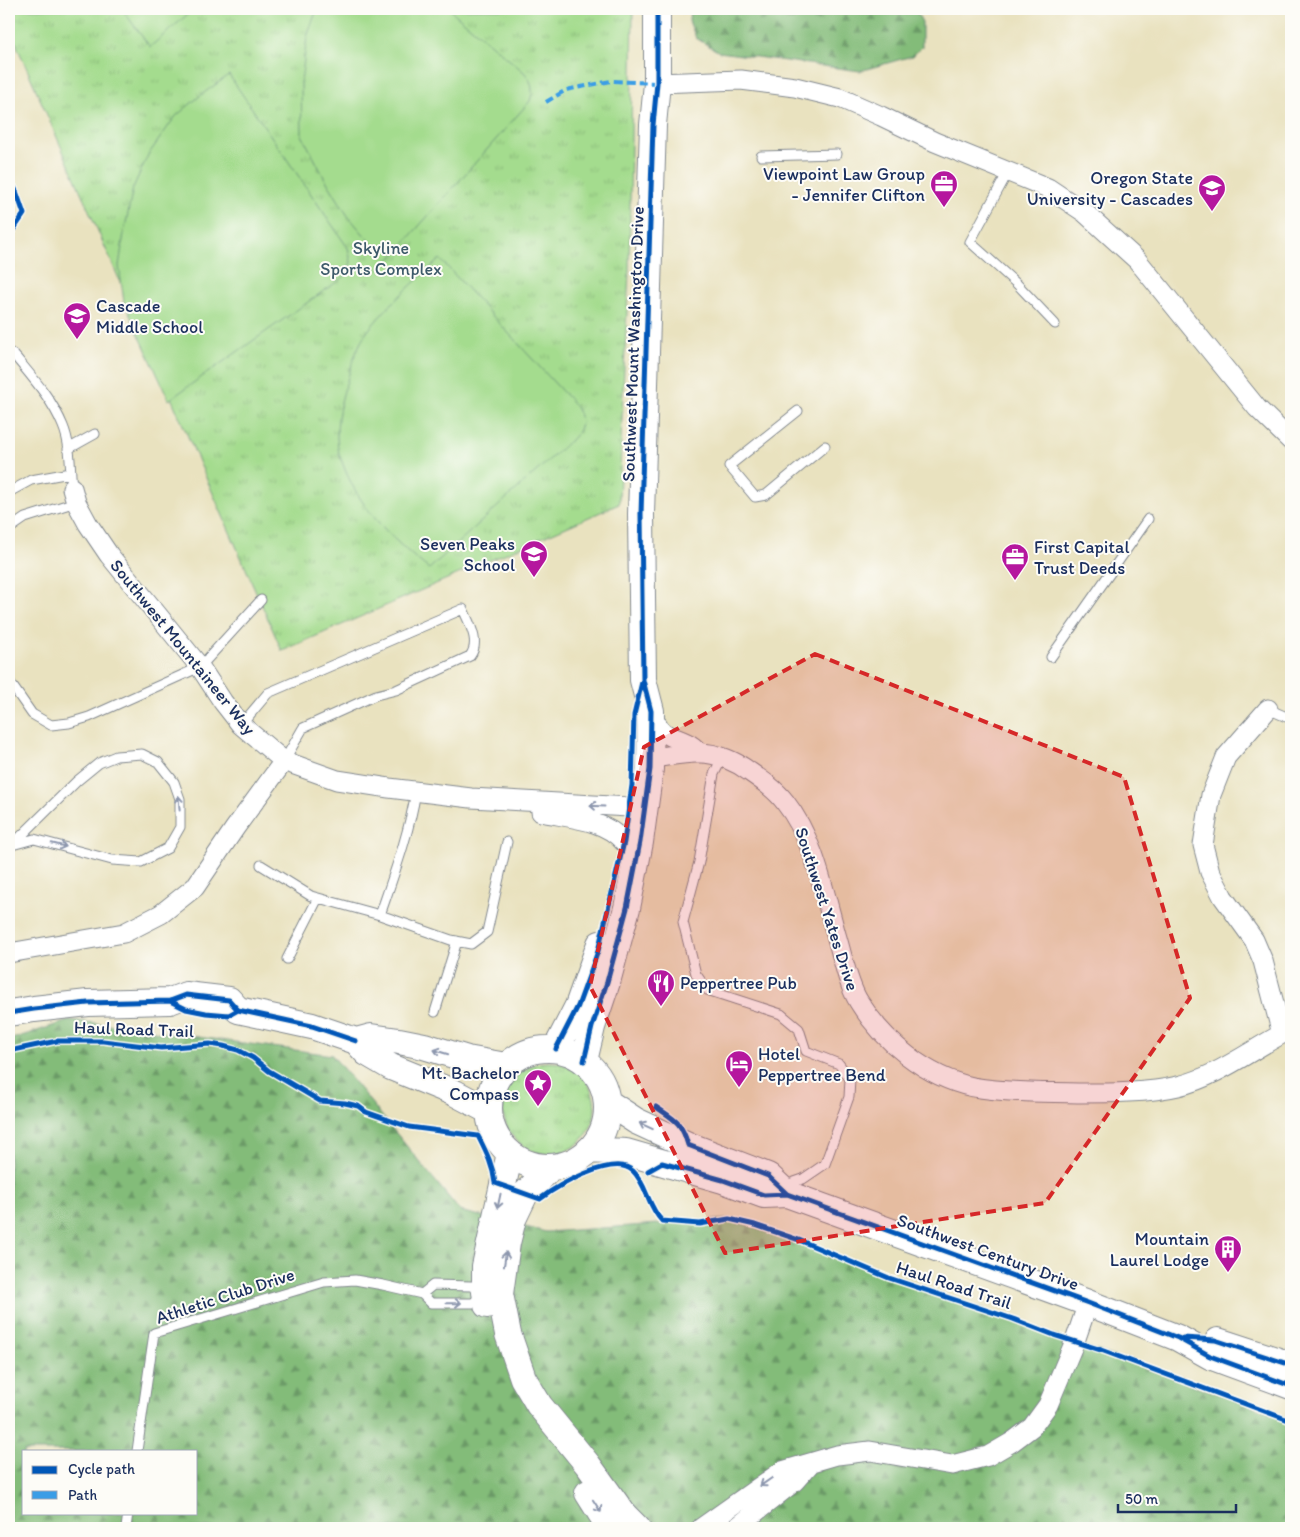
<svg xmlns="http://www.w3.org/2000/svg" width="1300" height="1537" font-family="Itim,sans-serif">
	<defs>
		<pattern id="grass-tufts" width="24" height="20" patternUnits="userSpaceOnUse" patternTransform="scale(1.25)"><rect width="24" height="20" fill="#a4dc8e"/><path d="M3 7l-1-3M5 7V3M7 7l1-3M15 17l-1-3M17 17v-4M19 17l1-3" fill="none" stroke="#8dbd7d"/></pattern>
		<pattern id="forest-firs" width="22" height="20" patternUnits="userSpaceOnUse" patternTransform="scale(1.25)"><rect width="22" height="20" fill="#83bc79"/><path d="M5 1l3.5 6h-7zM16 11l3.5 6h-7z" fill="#6a9966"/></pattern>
	</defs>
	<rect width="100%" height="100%" fill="#fdfcf7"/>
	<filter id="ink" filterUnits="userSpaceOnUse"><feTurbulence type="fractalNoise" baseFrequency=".02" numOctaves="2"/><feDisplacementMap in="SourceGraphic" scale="10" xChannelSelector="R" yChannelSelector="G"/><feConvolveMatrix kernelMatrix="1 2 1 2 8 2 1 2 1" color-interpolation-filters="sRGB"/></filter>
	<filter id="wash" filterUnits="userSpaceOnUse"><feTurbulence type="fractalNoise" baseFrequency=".0096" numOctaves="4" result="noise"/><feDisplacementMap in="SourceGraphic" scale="20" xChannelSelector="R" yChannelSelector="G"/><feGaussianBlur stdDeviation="1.12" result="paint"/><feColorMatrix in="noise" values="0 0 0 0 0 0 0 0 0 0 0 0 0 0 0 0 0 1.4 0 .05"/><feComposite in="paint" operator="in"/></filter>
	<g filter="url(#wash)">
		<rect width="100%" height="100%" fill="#e9e2bf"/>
		<path fill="url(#grass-tufts)" stroke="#608676" d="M9,9H633L629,272L623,389L619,504L282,651L9,28Z
			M503 1108a46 46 0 1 1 92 0a46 46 0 1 1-92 0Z"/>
		<path fill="url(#forest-firs)" stroke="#4f766c" fill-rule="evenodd" d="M690,9H915L922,22V47L912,56L860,71L719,52L696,38L689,21Z
			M71,1020L332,1055L460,1211L546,1232L729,1219L1291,1420V1528H9V1040ZM24,1451H196V1513H24Z"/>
		<path fill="#a4dc8e" stroke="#608676" d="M122,9H194L150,47Z
			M317,9H449L524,72C532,81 534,90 530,101L389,260L372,244L348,216L324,177L302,135L301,82L307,37Z
			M229,75L348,248L351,262L345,276L169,400L124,302L119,266L124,233L133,188L148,155L175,117L201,95Z
			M440,259L573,403C583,417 584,427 572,439L429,569C395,542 363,512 346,472C344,466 341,460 339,454C334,431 339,406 346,384C352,364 357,344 370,328C390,303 416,281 440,259Z"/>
	</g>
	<g filter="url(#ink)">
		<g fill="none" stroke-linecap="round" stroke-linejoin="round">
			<g stroke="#82888e" stroke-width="11">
				<path id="service" d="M761,156L837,154
					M1008,172L970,242L1017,284L1055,324
					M9,352L14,355C32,377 52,399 63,426C71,445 70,469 72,488
					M798,411L729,466L755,497L766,495L825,446
					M68,449L95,434
					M9,492L31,480L70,473
					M9,529L25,518L76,502
					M1051,657L1148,519
					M9,681L32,714L51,725L69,723L89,717L200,667L261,600
					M1268,709L1291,719
					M241,725L268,693L463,609C469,623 481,642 470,656L396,690L376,695L303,728L284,761
					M722,758L714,774L699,862L683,922L696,974L707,990L781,1014L799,1029L806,1051L839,1064L850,1079L849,1097L825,1164L803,1179L783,1186
					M416,791C409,834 394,874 380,915L451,940L471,944L487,932L507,842
					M9,848L12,845L77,781L99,763L116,756L142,754L158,762L174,782L180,799V827L168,848L141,862L112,860L34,839L12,845
					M261,865L311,896L380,915
					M287,959L318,898
					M435,1012L457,941
					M137,1451L154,1333L324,1282L355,1280L383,1285L422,1294L431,1303H473L485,1292L471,1286L433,1285L422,1294
					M126,1528L128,1513"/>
			</g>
			<g stroke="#82888e" stroke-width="21">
				<path id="minor" d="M657,83L741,80L795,87L840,98L881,116L935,142L1048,188L1084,212L1137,260L1257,408L1291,441
					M72,488L76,502L88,524L109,555L200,667L223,702L241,725L284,761L337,780L389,788L471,798L646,808
					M1268,709L1226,757L1211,795L1203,845L1210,872L1223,897L1254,940L1263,961L1282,1034
					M652,713C662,738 666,733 687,743C692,745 696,749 700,753
					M650,758C666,757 684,752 700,753C717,753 737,762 750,772C763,781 776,790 785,802C815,840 824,893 837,938C843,958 848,985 859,1002C884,1042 926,1077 973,1087C1008,1093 1043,1092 1078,1093C1108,1093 1149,1093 1178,1086C1216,1077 1248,1052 1282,1034L1291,1033
					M541,812C569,818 605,819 624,842
					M9,953L124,933L161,914L195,887L235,828L284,761
					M701,1528L782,1471L837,1455L870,1451L952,1465L988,1456L1012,1442L1032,1427L1048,1405L1075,1341L1088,1303
					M736,1528L795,1481L810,1464"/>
			</g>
			<g stroke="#82888e" stroke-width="28">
				<path id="secondary" d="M9,1013L34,1009L88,1003L170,1001L186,995L229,1000L238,1010L312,1026L356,1041L367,1053L391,1067L455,1093L489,1111
					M356,1041L371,1037L399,1041L424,1046L467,1059L506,1066
					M556,1049L578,1006L600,944
					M489 1108a59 59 0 1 1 118 0a59 59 0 1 1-118 0Z
					M584,1061L592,1027L607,982L627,908L640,842L650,769L651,711L643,680L641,514L653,125L657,83V9
					M607,1102L636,1121L688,1145L768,1176L787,1194
					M589,1150L626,1152L723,1180L764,1195L787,1194L1088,1303L1178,1338L1210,1356L1291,1386
					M551,1167L525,1194L513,1219L507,1243L500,1294L508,1334L523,1378L539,1405L588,1465L624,1515L637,1528
					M487,1305L485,1292V1266L510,1153
					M1218,1341L1291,1365
					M588,1493L610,1528"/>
			</g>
			<use href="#service" stroke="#fff" stroke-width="9"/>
			<use href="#minor" stroke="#fff" stroke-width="19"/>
			<use href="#secondary" stroke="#fff" stroke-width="26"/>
			<path stroke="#3b9de6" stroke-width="4" stroke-dasharray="8 4" stroke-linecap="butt" d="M546,102L566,90L611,81L657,83"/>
			<g stroke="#fdfcf7" stroke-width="8">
				<path id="cycleway" d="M9,177L16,191L24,214L9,236
					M170,1001L186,1009L206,1013L229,1015L238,1010
					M9,1013L34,1009L88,1003L170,1001L186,995L229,1000L238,1010L312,1026L356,1041
					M556,1049L578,1006L598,951L624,842L632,785L634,715L642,682
					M9,1051L57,1041H103L161,1048L210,1044L223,1046L238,1050L253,1058L269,1071L320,1101L345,1103L358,1106L366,1112L409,1127L478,1136C486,1152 493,1165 495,1183L540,1199C557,1186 614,1153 633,1171C646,1183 648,1207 662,1221L700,1224L729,1219L755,1225L799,1240L889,1278L1013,1319L1054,1335L1101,1350L1291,1421
					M584,1061L592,1027L607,982L627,908L640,842L650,769L651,711L643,680L641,514L653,125L657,83V9
					M656,1107C675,1120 681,1121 688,1145L768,1176L787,1194
					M648,1171L662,1163L723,1180L764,1195L787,1194L1088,1303L1178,1338L1210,1356L1291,1386
					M1183,1338L1215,1340L1291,1365"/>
			</g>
			<use href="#cycleway" stroke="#0057b8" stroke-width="5"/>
		</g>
		<defs><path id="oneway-shaft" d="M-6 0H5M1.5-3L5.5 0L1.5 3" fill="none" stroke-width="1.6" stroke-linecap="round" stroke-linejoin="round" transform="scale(1.25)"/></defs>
		<g stroke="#8d97ae">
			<use href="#oneway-shaft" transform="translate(179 803) rotate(-95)"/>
			<use href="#oneway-shaft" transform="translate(597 806) rotate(-177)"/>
			<use href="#oneway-shaft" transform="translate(59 845) rotate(14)"/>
			<use href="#oneway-shaft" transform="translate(441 1052) rotate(-163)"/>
			<use href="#oneway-shaft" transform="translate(646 1126) rotate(-155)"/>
			<use href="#oneway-shaft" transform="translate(499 1201) rotate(102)"/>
			<use href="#oneway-shaft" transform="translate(505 1259) rotate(-82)"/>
			<use href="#oneway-shaft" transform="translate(454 1303) rotate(-1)"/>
			<use href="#oneway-shaft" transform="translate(766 1482) rotate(145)"/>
			<use href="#oneway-shaft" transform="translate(597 1506) rotate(57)"/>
		</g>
	</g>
	<path fill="#d62828" fill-opacity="0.2" stroke="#d62828" stroke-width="4" stroke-dasharray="10 6" stroke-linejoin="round" d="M815,654L1124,777L1190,998L1045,1203L725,1253L590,986L644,747Z"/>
	<defs>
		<g id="office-pin" transform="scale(1.4375)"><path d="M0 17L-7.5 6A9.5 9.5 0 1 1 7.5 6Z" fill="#b5179e" stroke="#fdfcf7"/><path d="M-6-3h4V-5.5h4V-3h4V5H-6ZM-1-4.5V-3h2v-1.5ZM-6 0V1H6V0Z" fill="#fff"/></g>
		<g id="university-pin" transform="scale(1.4375)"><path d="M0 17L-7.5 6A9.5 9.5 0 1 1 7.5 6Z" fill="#b5179e" stroke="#fdfcf7"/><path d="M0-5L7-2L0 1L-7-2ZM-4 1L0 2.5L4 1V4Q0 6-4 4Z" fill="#fff"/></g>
		<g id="school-pin" transform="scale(1.4375)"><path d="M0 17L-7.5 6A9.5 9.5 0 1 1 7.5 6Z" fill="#b5179e" stroke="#fdfcf7"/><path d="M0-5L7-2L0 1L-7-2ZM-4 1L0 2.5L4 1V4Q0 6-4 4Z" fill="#fff"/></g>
		<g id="restaurant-pin" transform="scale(1.4375)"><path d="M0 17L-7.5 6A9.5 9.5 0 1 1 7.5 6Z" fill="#b5179e" stroke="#fdfcf7"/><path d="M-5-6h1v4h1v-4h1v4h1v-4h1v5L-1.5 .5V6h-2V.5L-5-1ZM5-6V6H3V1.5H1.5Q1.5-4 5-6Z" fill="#fff"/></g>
		<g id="hotel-pin" transform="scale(1.4375)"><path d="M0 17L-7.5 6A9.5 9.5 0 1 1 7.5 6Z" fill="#b5179e" stroke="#fdfcf7"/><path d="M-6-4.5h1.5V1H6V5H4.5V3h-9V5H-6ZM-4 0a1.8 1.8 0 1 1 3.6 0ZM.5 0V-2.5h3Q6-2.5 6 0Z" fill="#fff"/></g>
		<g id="sight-pin" transform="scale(1.4375)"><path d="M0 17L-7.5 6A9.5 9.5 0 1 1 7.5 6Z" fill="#b5179e" stroke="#fdfcf7"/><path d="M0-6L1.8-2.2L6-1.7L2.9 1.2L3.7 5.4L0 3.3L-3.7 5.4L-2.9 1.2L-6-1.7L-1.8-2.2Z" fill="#fff"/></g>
		<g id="building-pin" transform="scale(1.4375)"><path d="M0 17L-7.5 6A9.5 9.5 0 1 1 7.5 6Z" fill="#b5179e" stroke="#fdfcf7"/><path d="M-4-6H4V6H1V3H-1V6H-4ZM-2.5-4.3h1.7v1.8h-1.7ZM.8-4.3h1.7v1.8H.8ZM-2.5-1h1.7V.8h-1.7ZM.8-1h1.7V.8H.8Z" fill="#fff"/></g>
	</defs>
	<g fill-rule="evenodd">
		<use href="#office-pin" x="944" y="184"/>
		<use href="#university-pin" x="1212" y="188"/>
		<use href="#school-pin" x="77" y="316"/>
		<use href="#school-pin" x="534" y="554"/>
		<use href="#office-pin" x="1015" y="557"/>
		<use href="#restaurant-pin" x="661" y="983"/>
		<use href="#hotel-pin" x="739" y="1064"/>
		<use href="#sight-pin" x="538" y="1083"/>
		<use href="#building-pin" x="1228" y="1249"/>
	</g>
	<g text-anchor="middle" stroke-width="4" stroke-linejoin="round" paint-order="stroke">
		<g font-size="18" fill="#1b2f5e" stroke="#fdfcf7" text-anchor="end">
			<text x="925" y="180">Viewpoint Law Group<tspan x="925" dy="21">- Jennifer Clifton</tspan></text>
			<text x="1193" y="184">Oregon State<tspan x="1193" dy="21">University - Cascades</tspan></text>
			<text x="96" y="312" text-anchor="start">Cascade<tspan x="96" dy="21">Middle School</tspan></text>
			<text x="515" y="550">Seven Peaks<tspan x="515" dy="21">School</tspan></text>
			<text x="1034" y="553" text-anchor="start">First Capital<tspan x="1034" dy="21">Trust Deeds</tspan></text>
			<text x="680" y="989" text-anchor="start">Peppertree Pub</text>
			<text x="758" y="1060" text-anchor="start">Hotel<tspan x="758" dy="21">Peppertree Bend</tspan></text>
			<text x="519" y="1079">Mt. Bachelor<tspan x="519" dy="21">Compass</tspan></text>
			<text x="1209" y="1245">Mountain<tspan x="1209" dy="21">Laurel Lodge</tspan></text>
		</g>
		<g font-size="18" fill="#3d5a6a" stroke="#fdfcf7">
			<text x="381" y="254">Skyline<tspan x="381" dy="21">Sports Complex</tspan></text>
		</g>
		<g font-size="18" fill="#1b2f5e" stroke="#fdfcf7">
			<text transform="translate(633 344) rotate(-88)" y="6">Southwest Mount Washington Drive</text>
			<text transform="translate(183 647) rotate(51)" y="6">Southwest Mountaineer Way</text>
			<text transform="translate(827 909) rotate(72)" y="6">Southwest Yates Drive</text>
			<text transform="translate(134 1029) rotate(2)" y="6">Haul Road Trail</text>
			<text transform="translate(988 1252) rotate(20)" y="6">Southwest Century Drive</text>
			<text transform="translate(954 1285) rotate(18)" y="6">Haul Road Trail</text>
			<text transform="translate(225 1296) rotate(-18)" y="6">Athletic Club Drive</text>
		</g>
	</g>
	<rect width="1300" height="1537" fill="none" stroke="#fdfcf7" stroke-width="30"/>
	<rect x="22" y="1450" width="175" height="65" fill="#fdfcf7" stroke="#a3aaba"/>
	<rect x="32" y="1466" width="25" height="8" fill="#0057b8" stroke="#a3aaba"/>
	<text x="68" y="1474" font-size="15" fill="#1b2f5e">Cycle path</text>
	<rect x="32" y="1491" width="25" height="8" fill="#3b9de6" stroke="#a3aaba"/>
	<text x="68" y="1500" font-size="15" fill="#1b2f5e">Path</text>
	<path d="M1118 1504v8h118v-8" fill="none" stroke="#1b2f5e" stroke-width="2.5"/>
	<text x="1125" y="1504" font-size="15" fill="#1b2f5e" stroke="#fdfcf7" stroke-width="4" paint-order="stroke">50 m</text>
</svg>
